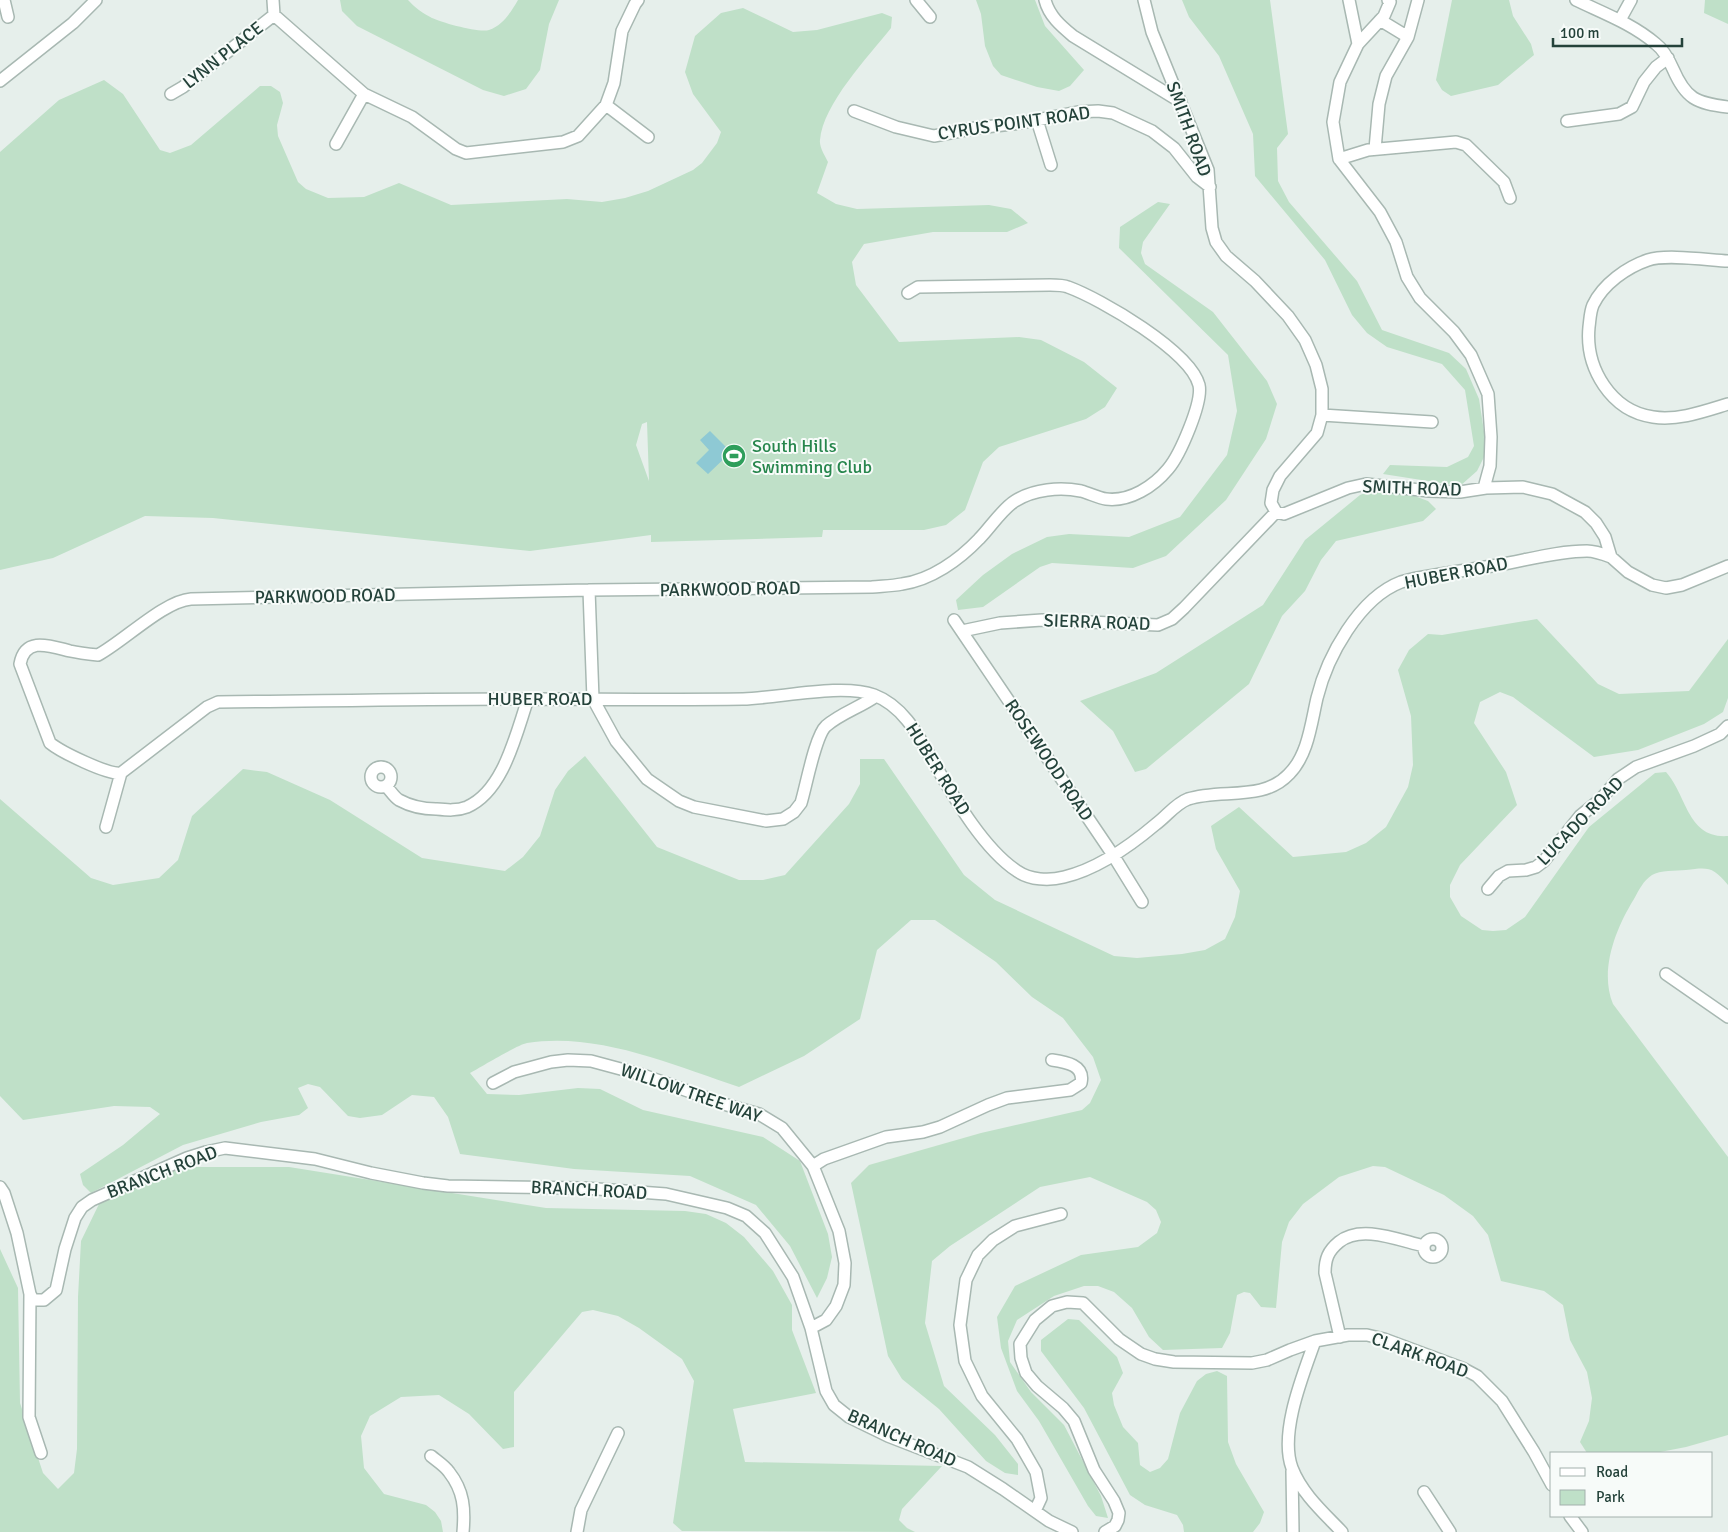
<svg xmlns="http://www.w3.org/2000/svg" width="1728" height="1532" font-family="Signika,sans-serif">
	<rect width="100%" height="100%" fill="#e6efeb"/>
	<path fill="#bfe0c8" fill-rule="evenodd" d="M340,0H408C414,7 424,14 432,18C443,23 479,33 489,30C503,25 511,12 518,0H559L549,24L540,70L526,89L504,96L483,90L357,26L342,11Z
		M976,0H1035L1045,26L1084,70L1070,86L1059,91L1037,87L1001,75L993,66L985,46L981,14Z
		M1182,0H1270L1288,134L1277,148L1278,181L1289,202L1357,281L1382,330L1449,353L1466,369L1479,399L1487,451L1477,471L1460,486L1383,474L1390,465L1447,467L1468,457L1474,446L1465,390L1442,364L1387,347L1367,333L1352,315L1325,260L1255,176L1253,134L1219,56L1189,17Z
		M1452,0H1509L1513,16L1531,44L1534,55L1498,85L1451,96L1442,90L1436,80Z
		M1705,0H1728V24L1704,13Z
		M743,8L793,32L817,30L882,13L892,17L891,28C868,57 823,104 820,140C819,147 825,156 828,162L817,193L836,204L857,209L989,205L1011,209L1028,223L1007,232H933L864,244L852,262L856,285L899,342L1019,337L1041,340L1084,362L1117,388L1105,407L1086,419L999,447L983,462L965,510L946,525L924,530H823L822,537L651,542V535L530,551L213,518L145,516L53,558L0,570V152L59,100L104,80L123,94L160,150L170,153L191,145L260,86H271L280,92L283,103L277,125L278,136L298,182L306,189L328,198L364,197L399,183L451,205L567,199L602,202L625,198L648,191L693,170L702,163L717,143L721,132L693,94L685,72L695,36L721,13ZM647,422L649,481L636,445L642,424Z
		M1158,202L1170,204L1143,242L1141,253L1145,264L1213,312L1267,381L1277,404L1266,439L1226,500L1166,556L1133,568L1052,563L1040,567L983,607L958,610L956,600L983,575L1012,554L1047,537L1069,534L1129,537L1180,517L1227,455L1237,411L1228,355L1119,248L1120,227Z
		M1396,489L1428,501L1436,509L1423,521L1336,541L1321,560L1305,591L1282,616L1249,684L1146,769L1135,772L1113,731L1080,701L1156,673L1263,605L1305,540L1360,495L1370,491Z
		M1537,619L1598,684L1619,694L1689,691L1728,639V698L1723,712L1704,724L1638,750L1594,757L1513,697L1500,692L1480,702L1474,723L1506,772L1517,805L1460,865L1450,885V897L1461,916L1482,930L1493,931L1506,930L1525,917L1589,827L1655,773L1666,772C1687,795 1687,839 1728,836V885C1713,867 1709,867 1686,870C1676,871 1660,870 1652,875C1643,881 1639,890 1634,899C1616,928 1599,970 1613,1004L1728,1157V1435L1686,1447L1655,1453H1587L1580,1442L1589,1421L1592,1398L1587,1372L1570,1340L1563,1305L1544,1291L1501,1281L1488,1235L1473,1216L1444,1195L1385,1167L1373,1166L1339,1177L1303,1204L1289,1222L1282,1242L1276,1308L1261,1307L1250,1293L1244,1292L1237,1295L1230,1333L1222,1348L1163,1350L1149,1337L1132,1308L1114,1292L1098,1286H1084L1054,1296L1017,1320L1008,1341L1010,1362L1031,1392L1064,1425L1101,1496L1108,1518L1096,1516L1088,1506L1039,1421L1017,1391L1001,1348L997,1317L1015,1286L1081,1255L1138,1247L1157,1233L1161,1222L1156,1210L1147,1202L1090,1177L1040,1187L950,1246L932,1261L925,1323L944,1386L995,1435L1018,1464V1475L1005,1473L986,1461L939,1409L902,1379L888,1356L851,1183L869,1165L981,1133L1082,1110L1090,1103L1101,1080L1093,1057L1063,1018L1032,997L996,962L935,920H911L877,950L860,1019L804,1056L739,1087C672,1065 599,1032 527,1043C517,1045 481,1067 470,1073L487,1094L519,1095L578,1088L600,1089L643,1110L763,1137L800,1161L828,1234L832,1257L827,1278L817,1298L790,1246L756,1205L690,1176L574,1169L460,1154L448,1117L434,1097L412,1095L382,1115L360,1118L348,1116L320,1087L308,1084L298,1088L308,1108L299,1115L261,1122L183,1145L91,1193L83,1185L80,1174L123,1145L160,1114L150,1107L114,1106L23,1120L0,1096V799L91,878L113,885L159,878L178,860L192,816L243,769L267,772L330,800L422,858L505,871L523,857L540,836L555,790L568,771L585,756L657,847L739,880H763L785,875L849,804L860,784V759H884L964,875L995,900L1114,956L1137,958L1182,954L1205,950L1225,939L1235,917L1240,891L1216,849L1211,826L1239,807L1293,857L1346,852L1366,843L1386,827L1408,787L1413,765L1411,716L1398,670L1409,650L1428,634L1442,635Z
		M180,1167H289L546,1208L685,1211L706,1214L726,1223L744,1237L773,1271L792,1305V1330L816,1393L733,1409L745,1462L942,1466L902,1509L899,1520L907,1528L915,1532L682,1531L673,1523L694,1381L682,1359L639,1328L618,1316L593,1310L582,1312L514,1392V1447L503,1449L469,1414L439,1395L401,1397L370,1416L361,1436L364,1468L384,1494L426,1505L435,1512L441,1521L443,1532H0V1249L18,1288L20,1403L43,1473L58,1489L74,1473L77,1449L78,1297L81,1241L99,1204Z
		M1068,1319L1079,1320L1117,1357L1123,1373L1112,1393L1114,1405L1123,1427L1138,1443L1140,1465L1150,1472L1160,1468L1168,1459L1180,1413L1197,1381L1206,1374L1217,1371L1227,1376L1228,1442L1236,1464L1264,1512L1260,1523L1253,1532H1184L1183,1525L1177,1515L1145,1505L1130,1495L1084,1408L1041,1351V1340Z"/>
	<path fill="#8ec9d4" d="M710,431L731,452L708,474L696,463L709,450L700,440Z"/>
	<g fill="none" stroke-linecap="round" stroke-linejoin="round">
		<g stroke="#a8b8b2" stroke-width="14">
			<path id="minor" d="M4,0L8,17
				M273,0L274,15L364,94L412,117L456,149L466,153L563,142L578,136L606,105L614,83L622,31L635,4L638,0
				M916,0L930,17
				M1045,0C1049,16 1061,26 1073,36L1181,102
				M1144,0L1152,32L1208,170L1212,228L1216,242L1226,256L1255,281L1288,316L1305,340L1316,365L1322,389V415L1317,433L1280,476L1273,490L1271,503L1276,512L1284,514L1348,488L1366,484L1429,491L1460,492L1486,488L1523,487L1552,494L1585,512L1596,523L1605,537L1611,557L1628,572L1652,585L1666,588L1682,585L1728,566
				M1349,0L1358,44
				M1388,0L1390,2L1384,16L1358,44L1340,82L1333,122L1339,159L1380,212L1396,242L1407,277L1420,298L1454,332L1471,355L1488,394L1491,437L1490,466L1484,488
				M1576,0C1603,13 1633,24 1656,44C1664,50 1669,60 1673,69C1686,99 1696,103 1728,107
				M1380,20L1408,37
				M1620,20L1631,0
				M0,81L73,23L96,0
				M171,94L183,87L274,15
				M606,105L648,137
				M854,111L896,127L934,136L976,128L1021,123L1078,112L1098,111L1113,113L1152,131L1174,148L1197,177L1210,187
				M1037,120L1051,165
				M1567,121L1619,114L1632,107L1644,82L1656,67L1668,58
				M336,144L364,94
				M1375,149L1379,104L1386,76L1408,37L1418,0
				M1339,159L1368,150L1456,142L1466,145L1504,182L1510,198
				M1728,261C1708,260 1666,254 1648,260C1627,267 1603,284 1593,305C1590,312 1590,320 1589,327C1585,368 1611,411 1653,417C1678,421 1705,411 1728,404
				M1322,415L1432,422
				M589,590L593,699L616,741L647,779L679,801L694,807L766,821L783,819L794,812L801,803C806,787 815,736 826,726C841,713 861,707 876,696
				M954,620L1113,855L1142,902
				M962,631L1000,623L1042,620L1158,625L1172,619L1184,608L1276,512
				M371 777a10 10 0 1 1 20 0a10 10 0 1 1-20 0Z
				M121,773C108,775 61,752 50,743L20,664C25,636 50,646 70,651C79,653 88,654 98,655C124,641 164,601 191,599L589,590L872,587C882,586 892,586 902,584C931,580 959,560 979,539C990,528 1002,509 1015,501C1034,489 1060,487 1081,491C1089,493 1098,498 1106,499C1130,502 1154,486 1168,469C1180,455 1203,402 1199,385C1190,351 1101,299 1068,287C1063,285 1056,285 1050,285L918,287L908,293
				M121,773L207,707L218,702C322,701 426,699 530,699C601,699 672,700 743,699C780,698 842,683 874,695C906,707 921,741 937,768C956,801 985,850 1017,871C1030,880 1049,881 1064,877C1098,869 1130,846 1156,824C1167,816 1175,804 1188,799C1221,788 1263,802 1289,774C1308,755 1311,724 1317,698C1327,657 1359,598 1401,582C1413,578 1428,576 1441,574C1460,571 1479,568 1498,565C1527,560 1558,551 1587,551C1595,551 1603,554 1611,557
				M386,786C390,790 394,797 399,800C410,806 424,809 436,809C447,810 457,811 467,807C504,791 516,733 528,699
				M106,827L121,773
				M1488,889L1499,876L1508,871L1526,870L1536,867L1544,861L1580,816L1601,799L1618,779L1636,767L1694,746L1720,734L1728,726
				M1666,974L1728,1017
				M493,1083L514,1072L551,1062L568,1060L591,1061L643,1075L727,1105L759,1114L782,1128L813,1166L839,1231L845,1263L844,1285L836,1306L826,1320L811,1328
				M813,1166L824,1159L886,1137L923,1132L940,1127L988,1105L1007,1098L1070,1090L1081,1083C1085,1065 1066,1062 1052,1060
				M0,1187L4,1193L17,1233L30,1294L29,1417L41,1453
				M1424 1248a9 9 0 1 1 18 0a9 9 0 1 1-18 0Z
				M30,1294L33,1300H44L56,1290L65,1249L75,1218L82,1207L92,1200L187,1158L206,1152L225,1148L315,1159L371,1173L423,1183L448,1186L584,1188L666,1194L727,1208L746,1216L765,1233L793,1277L811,1328L826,1391L834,1405L849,1417L888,1436L968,1467L1003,1489L1049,1521L1072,1532
				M1340,1337L1325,1273C1325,1259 1328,1251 1339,1242C1361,1224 1398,1240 1424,1246
				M1315,1341C1303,1375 1279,1433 1292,1468C1302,1494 1324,1513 1342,1532
				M431,1456C437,1461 445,1466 449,1472C464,1491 465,1509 463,1532
				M1292,1471L1293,1532
				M1424,1492L1450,1532
				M1035,1511L1041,1498L1036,1472L1017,1439L982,1396L965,1361L960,1325L966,1280L978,1255L993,1240L1015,1226L1061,1214
				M1570,1516L1582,1532
				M577,1532L581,1510L618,1433
				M1105,1532L1115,1526L1118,1520L1119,1513L1114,1501L1094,1470L1074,1421L1063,1408L1037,1386L1026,1373L1021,1358L1020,1344L1035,1320L1052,1306L1067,1302L1083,1303L1119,1339L1141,1354L1155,1359L1174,1362L1252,1363L1267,1360L1290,1350L1315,1341L1348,1335H1367L1384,1339L1462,1368L1477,1376L1502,1401L1534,1452L1552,1485"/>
		</g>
		<use href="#minor" stroke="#fff" stroke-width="11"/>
	</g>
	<defs>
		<g id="stadium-disc" transform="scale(1.25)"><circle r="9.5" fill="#2e9e5b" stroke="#f7fbf9"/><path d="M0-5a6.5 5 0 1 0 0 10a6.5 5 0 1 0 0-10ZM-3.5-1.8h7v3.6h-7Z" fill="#fff"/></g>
	</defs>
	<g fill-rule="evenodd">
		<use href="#stadium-disc" x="734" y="456"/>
	</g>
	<g text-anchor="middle" stroke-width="4" stroke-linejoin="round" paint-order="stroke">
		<g font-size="18" fill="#24423a" stroke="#f7fbf9">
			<text transform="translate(223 55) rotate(-38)" y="6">LYNN PLACE</text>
			<text transform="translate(1014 123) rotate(-8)" y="6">CYRUS POINT ROAD</text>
			<text transform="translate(1189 129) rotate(70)" y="6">SMITH ROAD</text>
			<text transform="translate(1412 488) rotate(2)" y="6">SMITH ROAD</text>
			<text transform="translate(1456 573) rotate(-11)" y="6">HUBER ROAD</text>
			<text transform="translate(730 589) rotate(-1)" y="6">PARKWOOD ROAD</text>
			<text transform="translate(325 596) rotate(-1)" y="6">PARKWOOD ROAD</text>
			<text transform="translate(1097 622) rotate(2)" y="6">SIERRA ROAD</text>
			<text x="540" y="705">HUBER ROAD</text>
			<text transform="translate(1049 760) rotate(56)" y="6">ROSEWOOD ROAD</text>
			<text transform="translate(938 769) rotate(58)" y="6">HUBER ROAD</text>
			<text transform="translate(1580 821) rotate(-46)" y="6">LUCADO ROAD</text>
			<text transform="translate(691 1093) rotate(19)" y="6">WILLOW TREE WAY</text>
			<text transform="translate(162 1172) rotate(-21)" y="6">BRANCH ROAD</text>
			<text transform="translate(589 1190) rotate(3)" y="6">BRANCH ROAD</text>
			<text transform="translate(1420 1355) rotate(20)" y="6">CLARK ROAD</text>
			<text transform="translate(902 1438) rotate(24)" y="6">BRANCH ROAD</text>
		</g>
		<g font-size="18" fill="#27864d" stroke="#f7fbf9" text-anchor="start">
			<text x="752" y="452">South Hills<tspan x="752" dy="21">Swimming Club</tspan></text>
		</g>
	</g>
	<rect x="1550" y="1452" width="162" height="65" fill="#f7fbf9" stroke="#a3b1ad"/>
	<rect x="1560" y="1468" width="25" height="8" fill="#ffffff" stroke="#a3b1ad"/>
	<text x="1596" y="1477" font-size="15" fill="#24423a">Road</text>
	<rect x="1560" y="1490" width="25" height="15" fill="#bfe0c8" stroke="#a3b1ad"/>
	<text x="1596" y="1502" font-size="15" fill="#24423a">Park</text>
	<path d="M1553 38v8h129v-8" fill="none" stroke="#24423a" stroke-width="2.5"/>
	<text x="1560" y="38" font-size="15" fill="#24423a" stroke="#f7fbf9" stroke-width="4" paint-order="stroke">100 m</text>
</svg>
